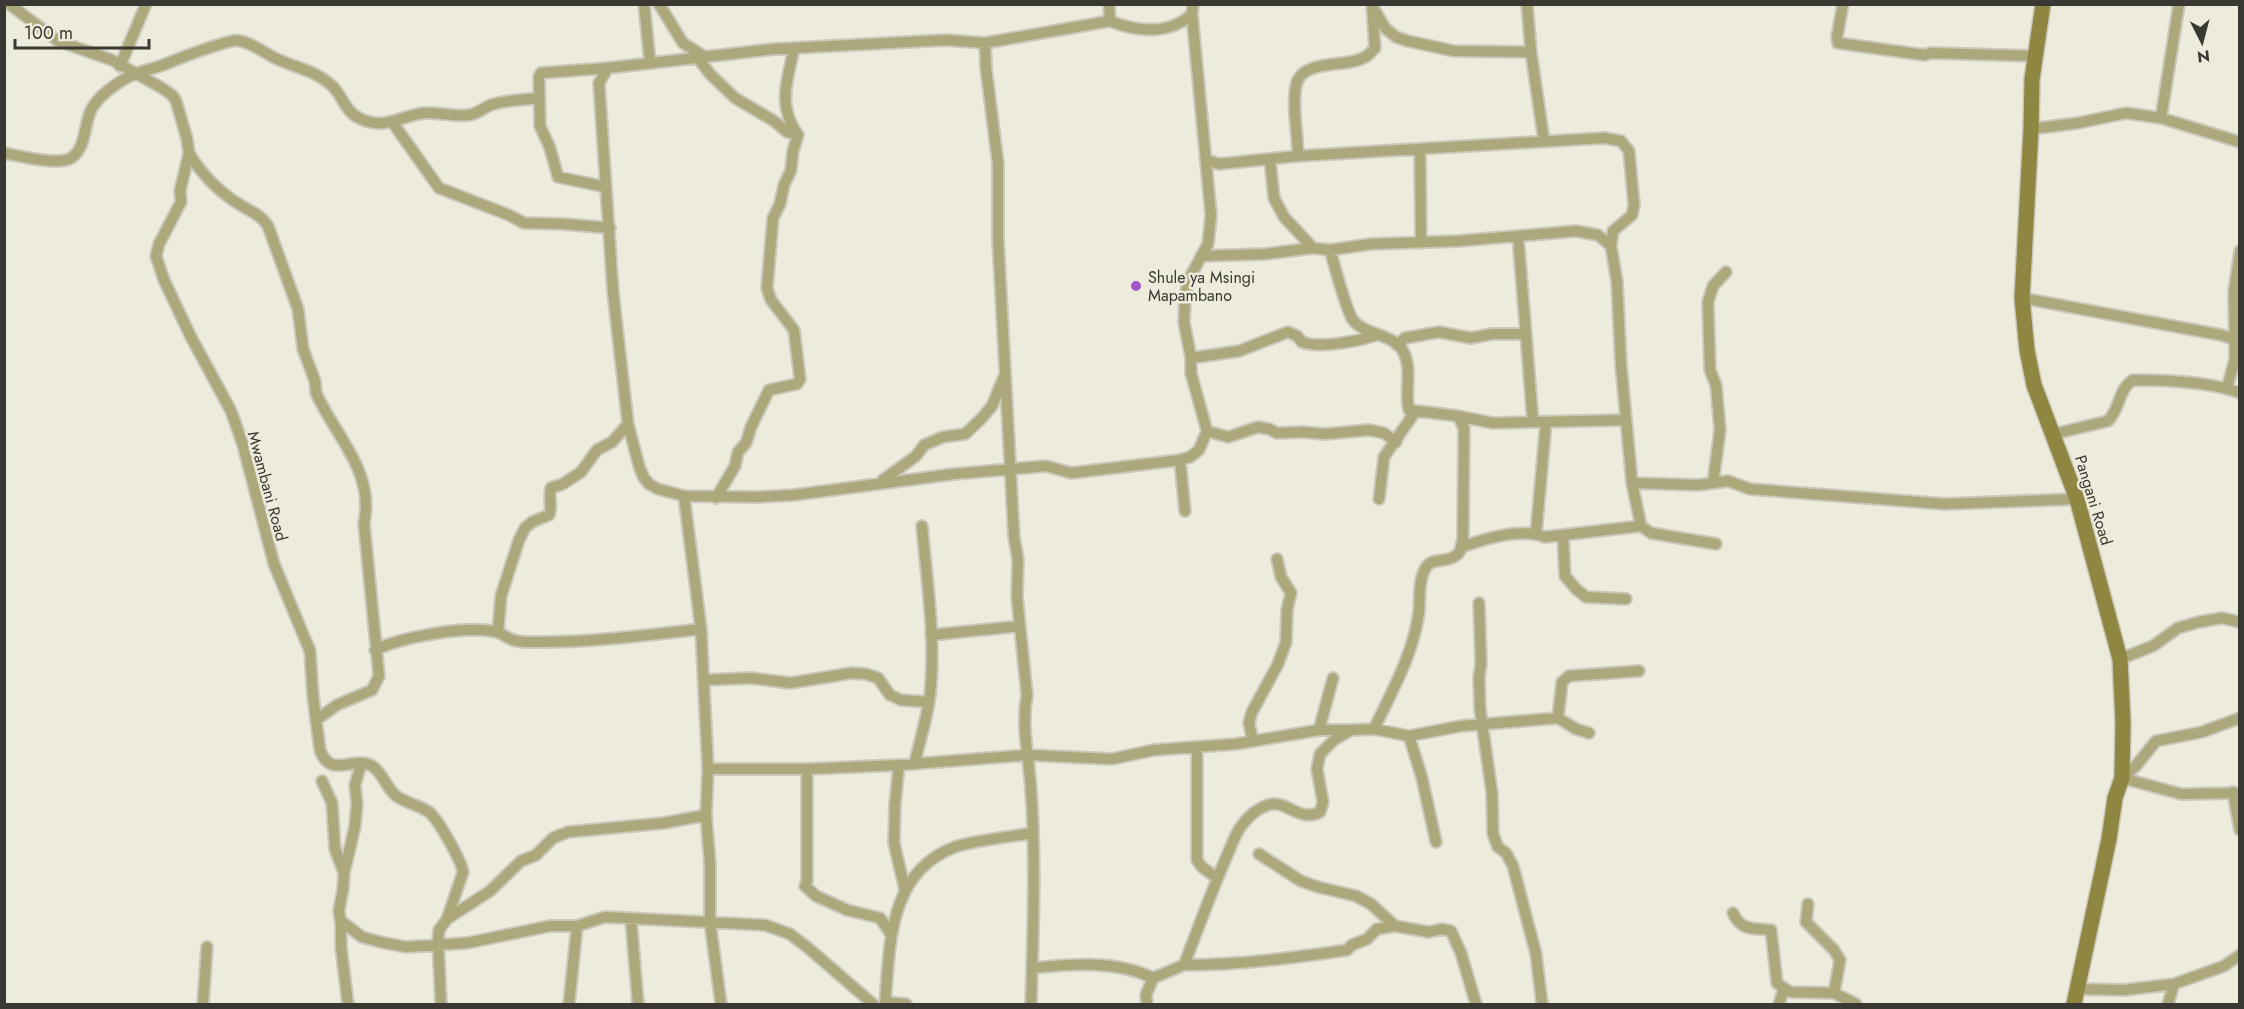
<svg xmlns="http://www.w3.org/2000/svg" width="2244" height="1009" font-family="Jost,sans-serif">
	<rect width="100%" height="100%" fill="#edecdc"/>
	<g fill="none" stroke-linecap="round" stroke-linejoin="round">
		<g stroke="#c9c8ba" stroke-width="14">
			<path id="street" d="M9,4L58,41L112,60L162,88L172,95L176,101L187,139L189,153L180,191L181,202L159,244L156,256L164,280L191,337L231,411L243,445L274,564L310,651L313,696L320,750C331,780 354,755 372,766C383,773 386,787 395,795C405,803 419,805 429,812C438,819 461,860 463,872L447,919L439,930L438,941L441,1004
				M644,4L650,62
				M659,4L683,43L705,57
				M1109,4L1110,21C1137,32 1170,35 1192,14L1193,4
				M1527,4L1531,52L1544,141
				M1843,4L1837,37L1838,43L1924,55L1931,53L2035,56
				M1374,9L1385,28L1396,37L1408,41L1454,51L1531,52
				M1110,21L985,43L946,40L774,49L608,68L599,83L613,292L628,424L639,466L644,478L649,484L658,489L684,496L758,497L794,495L954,474L1046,466L1071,473L1180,460L1190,457L1199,450L1207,431L1191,373V358L1184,322L1185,298L1188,281L1208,244L1211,215L1192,14
				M985,43L986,68L998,164V239L1014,537L1018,560L1017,597L1027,695C1021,727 1029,758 1031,790C1036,861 1033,934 1031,1004
				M697,57L710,74L735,98L774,121L787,132L798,135
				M120,66L146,4
				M2161,118L2179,4
				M393,123L439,188L509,215L524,223L564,224L610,228
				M2031,129L2078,123L2126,113L2161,118L2240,142
				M1420,150L1421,243
				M4,153C20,156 58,166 71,158C88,148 83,119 94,105C103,92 122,79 137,73C146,70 155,68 163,65C185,56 208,47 232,41C246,38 264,53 277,59C296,68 314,70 330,84C342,93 344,111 359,118C385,131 399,116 424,113C439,112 454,117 469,115C478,114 485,106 494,104C508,100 524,100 539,98
				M189,153C202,175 220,193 242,206C252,212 261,215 268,226L298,309L303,349L315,381L316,393C336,437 375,472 364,523L379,676L372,690L337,705L316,720
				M1298,156C1298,136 1291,101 1297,82C1305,59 1347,68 1365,57C1369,55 1372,51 1375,48L1372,4
				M1206,160L1219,164L1298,156L1569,140L1604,138L1621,141L1629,151L1634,205L1632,215L1613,231L1611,246
				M1270,160L1274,198L1284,217L1313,248
				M606,187L558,177L550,148L540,126L539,77L541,73L608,68
				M1518,236L1533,422
				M1330,250C1334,263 1346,311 1353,320C1365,336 1393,333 1403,351C1413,369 1404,391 1409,410L1458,416L1464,428L1463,538C1462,542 1461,548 1460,551C1453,564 1433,557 1427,566C1418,578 1420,599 1419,612C1413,655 1392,691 1374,729
				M1201,256L1265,254L1313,248L1330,250L1371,244L1458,241L1576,231L1598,235L1611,246L1617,282L1621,365L1632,483L1641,526
				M2022,298L2221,335L2234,339
				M1397,345L1405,338L1439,332L1471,338L1492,334H1526
				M1191,358L1239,351L1288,332L1297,336L1302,342C1319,349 1359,341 1376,335
				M2227,388L2235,359L2234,292L2240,251
				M1458,416L1493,423L1626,420
				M1207,431L1228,437L1258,427L1269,429L1277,433L1302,432L1325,434L1369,430L1384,433L1396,442
				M2054,434L2108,421C2120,409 2119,388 2133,380C2163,380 2212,382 2240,393
				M1180,460L1185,511
				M883,480L916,456L924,445L943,437L965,434L980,420L992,406L1004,377
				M1632,483L1698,485L1728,481L1750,489L1945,504L2077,499
				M1713,483L1720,430L1716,385L1710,370L1708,302L1713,286L1726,272
				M684,496L701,629L708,769L706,815L710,864V922L721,1004
				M716,498L735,466L738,452L746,443L751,427L769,390L797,384L800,379L794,330L771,300L767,288L773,218L780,204L784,185L791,170L793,151L798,135C777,106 787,81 794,49
				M1379,499L1384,457L1415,412
				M1536,534L1546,422
				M1563,536L1565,576L1576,589L1586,597L1626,599
				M1461,547C1485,539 1520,527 1545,537L1641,526L1651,533L1716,544
				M1479,603L1481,664L1479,678L1480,709L1492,793L1493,834L1498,847L1506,853L1513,866L1536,954L1542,1004
				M498,632L501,596L519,540L525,528L532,522L549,515C553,507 548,497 551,488L563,484L581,472L597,450L612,442L628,424
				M931,635L1020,626
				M375,650C402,637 467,625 496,632C502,633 507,638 513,640C522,643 531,642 540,642C594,642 647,635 701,629
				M2120,659L2153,646L2178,628L2199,622L2222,618L2240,622
				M704,680L751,678L790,683L852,673L866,674L878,678L890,695L901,700L928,702
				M1558,718L1562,682L1569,676L1639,671
				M1319,730L1333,678
				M1409,736L1422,778L1436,842
				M1253,741L1249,723L1252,712L1278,664L1286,642L1287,610L1291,593L1281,577L1277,559
				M1197,748V860L1202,867L1217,878
				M915,762C920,740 927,718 930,695C936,639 927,582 922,526
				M899,765L895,804L894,843L905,890
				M708,769H807L899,765L1028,755L1112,759L1154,750L1236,744L1319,730H1351
				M807,769V881L805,886L816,896L847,910L880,918L890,933
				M2122,778L2135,767L2156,741L2202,732L2240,718
				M2122,778L2181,794L2240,793
				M322,781L332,803L335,849L344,873L343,889L339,910L341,925V947L348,1004
				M2233,792L2240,830
				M1259,854L1301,881L1318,887L1356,896L1371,904L1395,926L1429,932L1442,929L1451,931L1461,953L1476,1004
				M345,869L355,826L357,804L355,785L361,764
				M1808,904L1806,922L1834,950L1840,960L1834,993
				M1733,913C1741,931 1753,928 1771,930L1777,983L1790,992L1834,993L1856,1004
				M447,919L490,891L521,861L536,855L553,838L568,832L664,823L706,815
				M631,919L638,1004
				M341,921L362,937L380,942L406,947L467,943L550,926H577
				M1184,965C1239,965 1292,958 1347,950L1352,945L1367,939L1377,929L1395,926
				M1032,968C1072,964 1116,960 1153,978
				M2077,989L2124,990L2174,984L2224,966L2240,955
				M885,1002L906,1004
				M203,1004L207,947
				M569,1004L577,926L605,917L765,925L790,934L807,947L873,1004
				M885,1004C890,945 888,872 955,847C976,840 1010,837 1032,833
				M1147,1004L1146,995L1153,978L1184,965C1198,929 1211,893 1226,858C1231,847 1235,834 1242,825C1248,817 1258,808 1268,805C1287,799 1299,823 1320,812L1323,802L1317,769L1320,754L1334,740L1351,730L1374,729L1409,736L1461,726L1558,718L1576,729L1589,733
				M1779,1004L1784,988
				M2168,1004L2174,984"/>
		</g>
		<g stroke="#c9c8ba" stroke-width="18">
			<path id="secondary" d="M2043,4L2032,79L2031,129L2022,298L2027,350L2034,385L2077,499L2120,659L2123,722L2122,778L2115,798L2109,839L2074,1004"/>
		</g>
		<use href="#street" stroke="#ada77c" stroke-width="10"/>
		<use href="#secondary" stroke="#8f8642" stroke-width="15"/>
	</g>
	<circle fill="#a057ca" stroke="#edecdc" stroke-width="2" cx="1136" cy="286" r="6"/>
	<g text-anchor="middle" stroke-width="5" stroke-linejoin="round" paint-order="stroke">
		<g font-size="16" fill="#393832" stroke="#edecdc" text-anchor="start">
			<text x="1148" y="283">Shule ya Msingi<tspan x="1148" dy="18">Mapambano</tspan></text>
		</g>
		<g font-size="16" fill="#393832" stroke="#edecdc">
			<text transform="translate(268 486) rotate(75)" y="6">Mwambani Road</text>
			<text transform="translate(2094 500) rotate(73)" y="6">Pangani Road</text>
		</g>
	</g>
	<rect width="2244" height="1009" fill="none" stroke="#393832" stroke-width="12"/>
	<g transform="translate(2202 42) rotate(174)" stroke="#edecdc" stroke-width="4.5" paint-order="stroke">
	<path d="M0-4.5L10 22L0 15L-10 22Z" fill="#393832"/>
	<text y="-9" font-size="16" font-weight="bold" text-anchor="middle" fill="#393832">N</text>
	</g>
	<path d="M15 39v9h134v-9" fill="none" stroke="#393832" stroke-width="3"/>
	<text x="24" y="39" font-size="18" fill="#393832" stroke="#edecdc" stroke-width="4.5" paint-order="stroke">100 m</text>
</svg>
